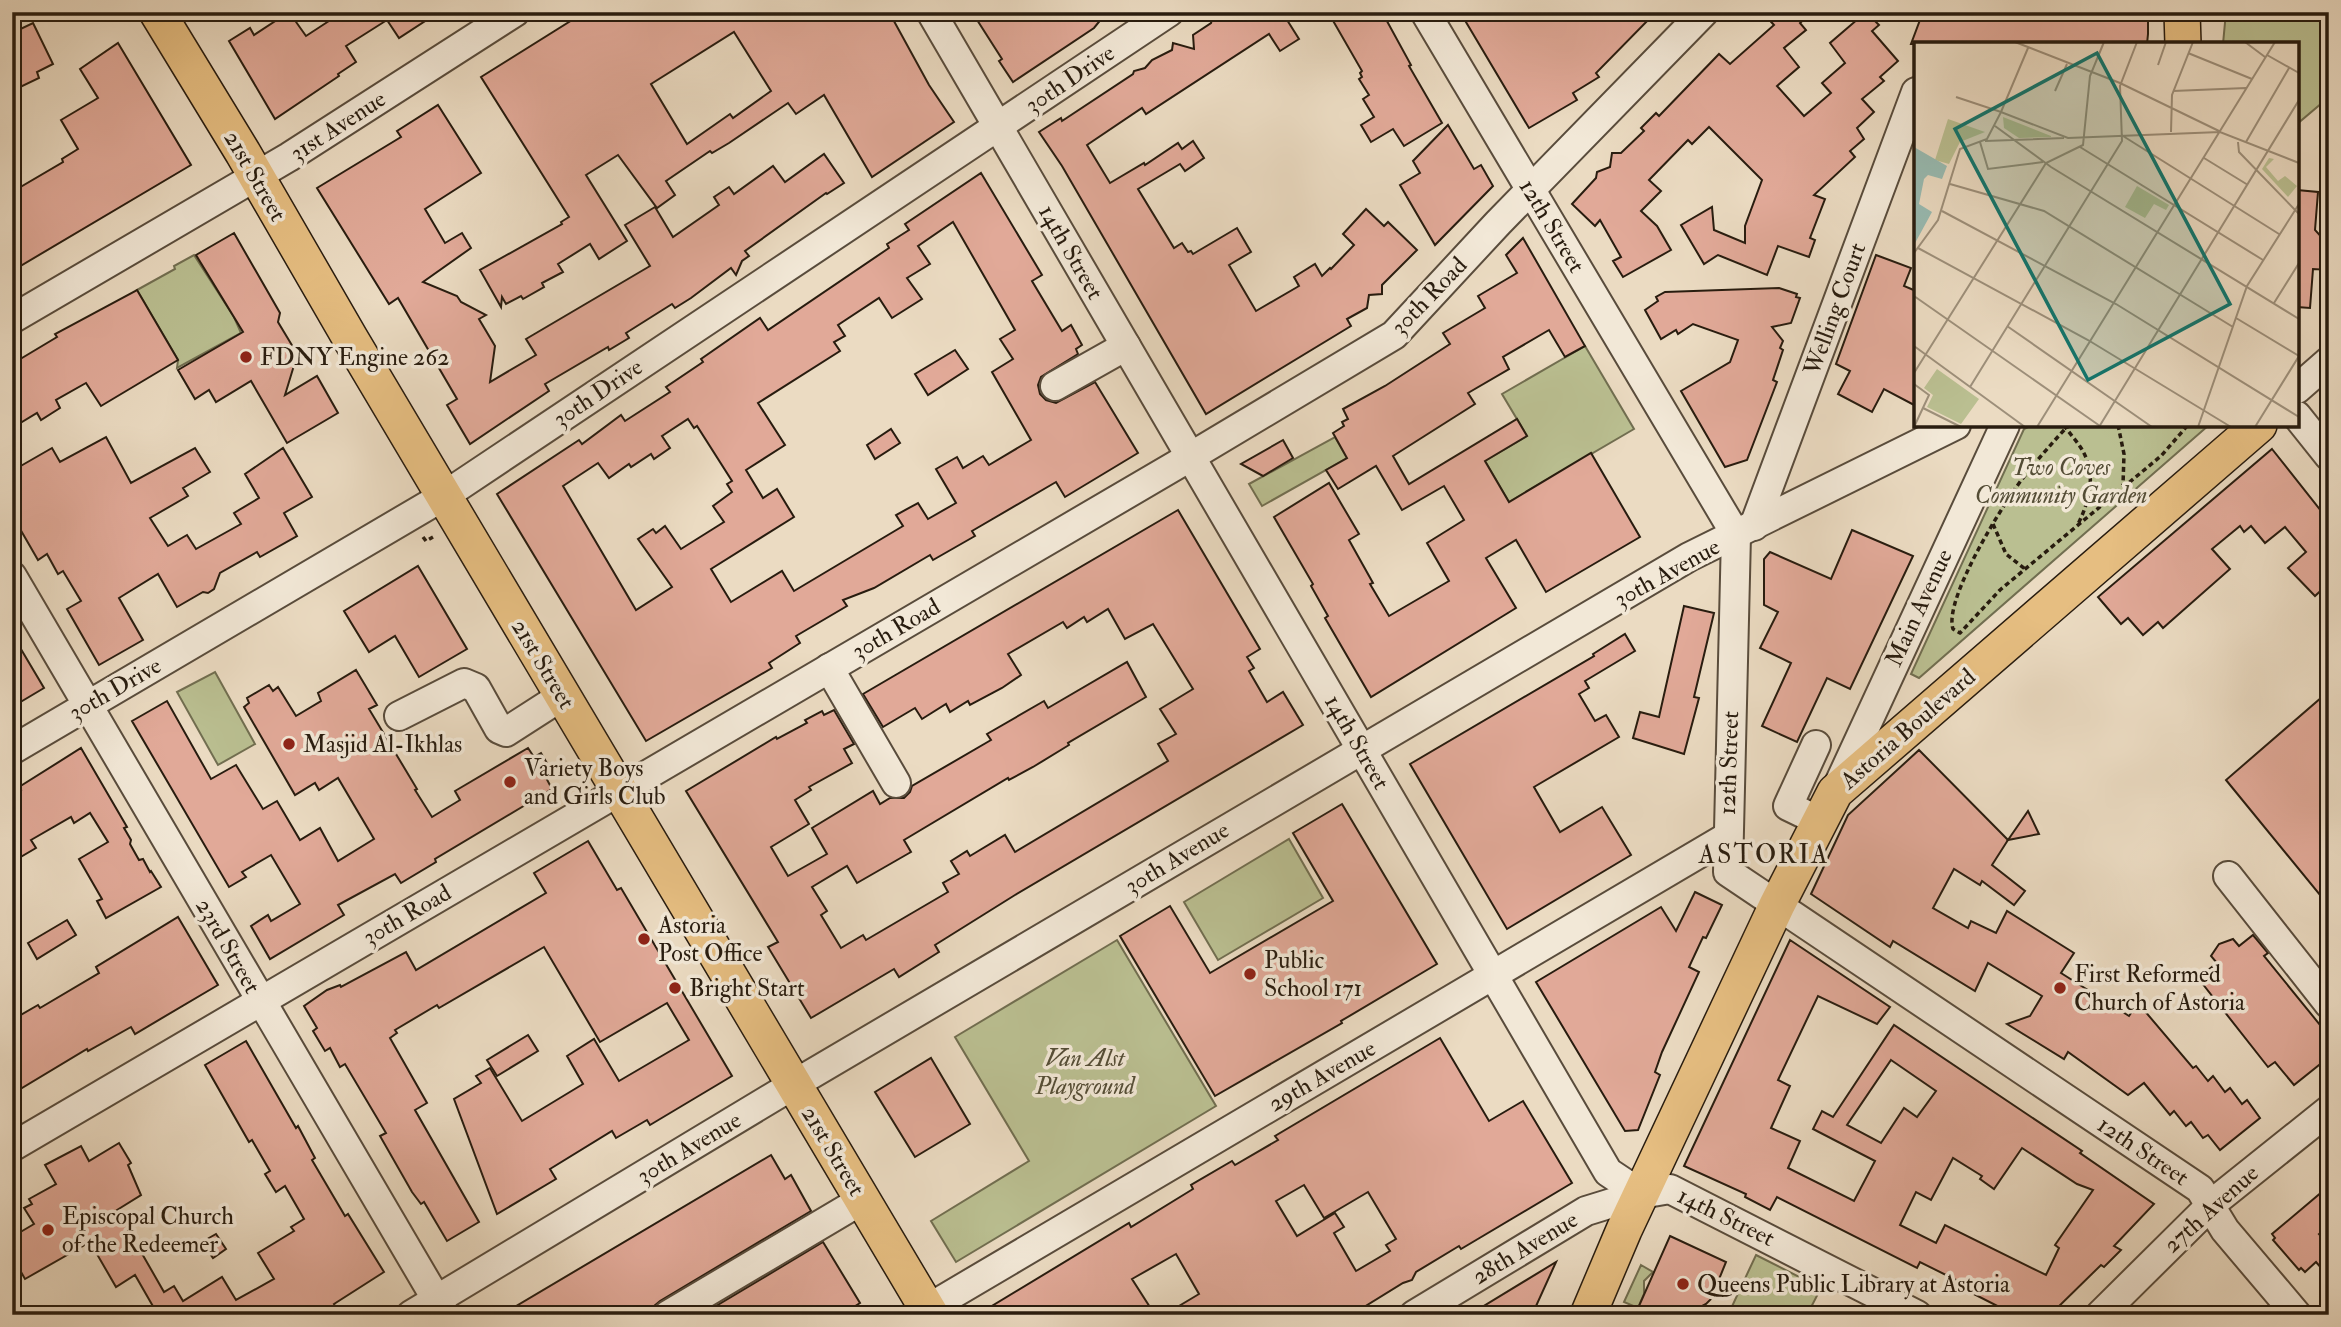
<svg xmlns="http://www.w3.org/2000/svg" width="2341" height="1327" viewBox="0 0 2341 1327" font-family="'IM FELL Double Pica',serif">
<rect width="100%" height="100%" fill="#ebdbc2"/>
<filter id="stains"><feTurbulence type="fractalNoise" baseFrequency=".00286" numOctaves="4"/><feColorMatrix values="0 0 0 0 .2 0 0 0 0 .09 0 0 0 0 .02 0 0 0 .5 -.17"/></filter>
<radialGradient id="worn" r=".72"><stop offset=".6" stop-color="#630" stop-opacity="0"/><stop offset="1" stop-color="#630" stop-opacity=".3"/></radialGradient>
<!-- green -->
<g fill="#babf91" stroke="#716e50" stroke-width="2">
<path d="M2226,12H2329V97L2297,124V44H2223Z"/>
<path d="M194,255L234,317L241,333L177,368L178,360L137,290L175,269L174,266Z"/>
<path d="M1585,346L1634,429L1509,502L1485,461L1527,436L1502,394Z"/>
<path d="M2032,425H2209L1919,678L1911,674L2024,429Z"/>
<path d="M1335,437L1347,458L1262,506L1249,484Z"/>
<path d="M215,672L255,744L218,765L177,692Z"/>
<path d="M1289,839L1323,898L1218,960L1184,902Z"/>
<path d="M1117,940L1216,1106L956,1262L931,1221L1029,1161L955,1037Z"/>
<path d="M1756,1255L1821,1288L1807,1315H1728Z"/>
<path d="M1641,1265L1653,1272L1644,1281V1294L1638,1308L1624,1302Z"/>
</g>
<!-- building -->
<g fill="#e1a998" stroke="#281c0f" stroke-width="2" fill-rule="evenodd">
<path d="M289,12L306,36L332,19L328,12H439L399,38L387,20L346,46L356,62L338,74L339,76L275,119L229,41L250,28L254,35Z"/>
<path d="M585,12H889L929,85L954,122L872,177L824,95L796,114L788,103L729,143L712,153L710,151L666,181L675,195L657,208L618,155L586,175L627,241L599,259L590,244L558,264L563,272L542,283L544,287L523,299L521,296L506,304L502,297L501,307L480,270L562,224L561,222L569,217L481,77ZM734,32L771,91L733,118L730,114L687,144L651,84Z"/>
<path d="M972,12H1107L1094,28L1013,82L999,61L1002,59Z"/>
<path d="M1229,12H1282L1299,39L1280,51L1269,34L1146,114L1142,108L1087,145L1110,183L1144,163L1145,165L1178,143L1182,149L1193,141L1204,158L1185,171L1180,164L1138,189L1174,248L1182,243L1188,252L1191,251L1193,254L1237,228L1251,252L1229,265L1256,311L1299,286L1294,277L1315,264L1322,276L1330,268L1331,269L1354,245L1343,234L1366,209L1384,226L1388,222L1417,250L1382,285V294L1369,295L1367,308L1347,319L1351,326L1206,414L1062,166L1039,132L1061,118L1062,121L1133,74L1134,71L1145,68L1152,60L1172,50L1173,43L1194,49L1193,35L1211,23L1213,16L1220,18Z"/>
<path d="M1328,12H1382L1411,65L1409,66L1442,123L1404,146L1393,129L1371,142L1361,125L1374,117L1363,99L1369,95L1359,79L1362,77L1360,73L1362,71Z"/>
<path d="M1460,12H1656L1596,73L1599,77L1573,93L1577,100L1529,128Z"/>
<path d="M1762,12H1812L1800,23L1806,30L1784,48L1799,67L1777,86L1804,116L1831,93L1822,83L1845,63L1830,43L1866,12L1879,25L1872,31L1898,61L1880,77L1884,81L1862,99L1874,112L1857,128L1864,139L1850,151L1855,157L1814,195L1825,199L1810,238L1815,240L1809,257L1778,246L1767,275L1718,255L1704,264L1681,225L1712,207L1714,230L1745,243V226L1762,180L1709,127L1692,144L1688,140L1649,180L1661,191L1641,211L1657,226L1671,250L1623,277L1613,261L1621,257L1600,220L1595,226L1572,204L1596,178L1597,172L1610,167L1612,153H1621L1644,131L1641,128L1656,113L1659,116L1719,54L1730,64L1774,25Z"/>
<path d="M1923,12H2148V34L2147,44H1911Z"/>
<path d="M33,23L53,64L37,72L39,78L12,91V33Z"/>
<path d="M118,43L191,165L12,271V192L63,162L62,159L78,149L61,120L98,98L80,69Z"/>
<path d="M438,105L481,173L425,209L445,243L462,233L471,248L423,282L457,296L461,302L486,315L479,319L495,346L490,382L536,355L526,339L650,266L625,225L655,207L673,237L719,205L714,197L729,187L734,194L773,166L785,182L824,154L844,183L827,194L826,193L745,251L749,256L742,261L736,275L731,268L691,298L675,308L672,304L626,333L629,338L609,350L608,347L545,384L549,391L470,444L447,405L457,399L398,298L389,304L317,188L401,137L397,131Z"/>
<path d="M1448,125L1474,169L1481,165L1493,186L1435,245L1400,185L1420,173L1413,161Z"/>
<path d="M981,173L1042,275L1032,281L1062,331L1071,325L1082,345L1076,349L1078,354L1041,377L1038,385L1040,394L1046,400L1056,403L1095,382L1138,453L1065,497L1056,482L972,531L975,536L933,560L930,555L874,588L843,600L847,606L796,636L800,643L769,663L772,668L646,741L497,494L579,440L582,444L621,415L625,421L670,392L666,387L703,362L701,359L760,318L768,330L889,248L887,244L909,230L905,224ZM953,222L1015,330L1000,339L1013,359L992,372L1031,440L989,465L983,456L963,468L957,457L936,469L956,503L928,519L918,503L896,515L903,526L794,591L782,571L731,602L711,569L794,517L777,489L763,498L746,470L785,445L758,403L840,351L834,342L845,336L838,325L879,298L892,318L922,299L907,278L930,264L918,246ZM688,419L694,428L697,426L732,481L727,484L732,492L713,506L724,522L681,549L665,526L656,533L653,529L638,539L672,587L636,610L563,486L598,463L609,478L629,464L631,467L651,454L654,459L670,448L662,436Z"/>
<path d="M2297,190L2318,192L2315,230L2325,241L2329,242V270L2313,269L2310,308L2297,307Z"/>
<path d="M234,233L280,313L278,322L293,347L299,349L285,395L317,376L338,413L287,443L251,381L216,402L209,390L195,399L178,370L243,332L196,255Z"/>
<path d="M1523,238L1585,346L1565,357L1549,330L1503,357L1509,369L1468,393L1475,404L1393,456L1409,484L1517,419L1527,436L1485,461L1509,502L1591,453L1640,537L1546,592L1516,540L1486,558L1516,608L1371,697L1325,618L1328,616L1311,586L1313,584L1274,517L1329,483L1359,534L1349,540L1373,583L1370,584L1389,616L1449,581L1427,543L1464,520L1444,486L1402,510L1376,466L1338,489L1326,470L1347,458L1333,433L1344,426L1342,422L1348,419L1343,409L1385,386L1450,344L1443,333L1485,308L1478,296L1517,273L1506,255Z"/>
<path d="M1876,255L1911,268L1904,286L1916,291V406L1884,389L1872,412L1838,394L1850,371L1836,364Z"/>
<path d="M1779,288L1797,294L1796,297L1800,298L1791,323L1772,327L1783,341L1780,348L1783,350L1773,380L1777,382L1747,460L1725,467L1681,391L1730,362L1738,340L1693,324L1678,334L1676,330L1661,339L1645,310L1658,301L1656,297L1665,292Z"/>
<path d="M137,290L178,360L101,406L86,383L56,400L60,408L41,420L37,413L12,428V364L57,337L55,334Z"/>
<path d="M955,350L968,369L928,395L915,374Z"/>
<path d="M891,429L900,443L875,459L867,445Z"/>
<path d="M106,437L131,483L195,448L210,472L183,488L188,496L150,518L168,546L187,535L196,549L241,524L234,513L259,498L245,474L283,448L312,497L284,513L297,536L260,557L257,552L220,573L214,589L208,593L203,592L177,607L158,574L119,598L143,640L99,665L67,609L81,601L63,571L58,574L47,554L38,560L12,515V471L52,448L60,462Z"/>
<path d="M1283,440L1293,458L1263,476L1241,464Z"/>
<path d="M2272,449L2329,521V583L2315,596L2288,568L2306,552L2285,527L2265,543L2251,526L2244,532L2240,526L2212,549L2230,569L2163,628L2158,622L2143,635L2128,618L2121,624L2098,597Z"/>
<path d="M1178,510L1260,649L1247,657L1254,668L1249,671L1267,702L1283,692L1303,725L1015,895L935,945L939,952L899,977L894,969L811,1018L768,947L778,942L686,791L776,737L777,739L807,723L805,720L822,711L824,715L834,710L854,744L844,749L852,763L809,787L811,790L795,800L809,824L771,847L788,876L827,854L812,828L873,791L880,804L890,798H904L910,792L912,786L991,740L987,734L1044,701L1048,708L1127,662L1146,697L1068,743L1069,745L1033,767L1009,780L1008,778L904,840L911,852L857,883L847,866L812,887L827,911L821,915L841,948L863,935L866,940L948,892L943,883L959,874L951,861L967,851L970,856L1005,835L1015,852L1168,761L1158,744L1176,734L1160,709L1193,689L1153,624L1125,639L1108,609L1087,622L1084,617L1067,628L1063,622L1008,654L1021,675L1002,688L970,705L968,701L950,712L946,704L922,719L915,708L883,727L863,694Z"/>
<path d="M1852,530L1913,556L1850,689L1827,678L1797,742L1762,726L1791,663L1760,648L1778,612L1764,605V559L1770,552L1831,579Z"/>
<path d="M418,566L467,649L419,677L395,636L369,652L344,611Z"/>
<path d="M1684,606L1714,613L1694,697L1699,698L1684,754L1633,738L1640,712L1659,717Z"/>
<path d="M12,634L44,688L12,707Z"/>
<path d="M1625,634L1635,651L1585,681L1589,688L1579,694L1595,721L1606,715L1619,737L1534,787L1560,832L1602,807L1631,855L1507,929L1410,764L1594,656L1593,654Z"/>
<path d="M356,670L377,705L369,709L417,789L415,790L432,817L460,800L455,791L528,748L534,757L541,753L551,770L544,774L552,789L435,859L436,862L401,883L395,874L338,905L344,915L270,959L251,926L268,915L271,921L300,904L271,855L242,872L246,877L229,887L132,721L167,701L211,779L236,765L263,809L277,801L300,840L320,828L338,861L374,839L338,778L319,790L315,783L295,795L244,707L249,703L247,698L269,685L273,691L278,687L296,716L321,701L318,693Z"/>
<path d="M2329,691V906L2226,780Z"/>
<path d="M81,748L127,827L124,828L131,840L130,844L139,860L143,859L150,872L151,871L161,887L106,918L97,901L102,899L79,859L108,842L90,813L74,823L71,817L31,840L36,848L12,862V795L21,790L19,787Z"/>
<path d="M1919,750L2008,840L1992,865L2025,891L2014,905L1982,881L1980,885L1954,869L1933,908L1968,928L1971,921L1996,933L2007,911L2074,953L2061,973L2129,1016L2138,1003L2193,1068L2196,1066L2208,1081L2213,1076L2225,1092L2230,1088L2242,1104L2247,1100L2260,1118L2220,1150L2208,1135L2203,1138L2191,1122L2186,1126L2174,1111L2170,1115L2144,1083L2128,1095L2068,1052L2064,1059L2007,1024L2030,1016L2042,996L1988,963L1975,991L1893,941L1890,947L1811,894L1848,815Z"/>
<path d="M1342,804L1437,964L1341,1021L1342,1023L1215,1096L1120,936L1170,906L1210,973L1333,901L1293,833Z"/>
<path d="M2028,811L2039,834L2008,840Z"/>
<path d="M588,841L617,890L621,888L732,1076L650,1125L647,1120L616,1138L612,1131L550,1169L556,1179L497,1214L454,1099L481,1083L476,1076L490,1068L522,1121L583,1084L567,1056L594,1039L619,1081L689,1040L667,1003L600,1042L544,947L439,1008L437,1005L395,1030L397,1033L390,1038L427,1103L415,1110L479,1222L447,1241L424,1202L421,1204L412,1192L380,1136L386,1133L345,1064L340,1067L330,1048L325,1051L313,1031L317,1028L304,1006L327,990L340,985L341,987L406,952L416,970L546,893L534,873Z"/>
<path d="M1695,892L1722,905L1706,938L1703,937L1689,967L1699,972L1662,1052L1655,1072L1660,1075L1638,1130L1625,1131L1536,982L1661,907L1676,931Z"/>
<path d="M178,917L218,985L135,1034L131,1027L88,1051L87,1049L12,1094V1020L38,1005L40,1008L99,973L96,967Z"/>
<path d="M67,920L76,935L37,959L28,943Z"/>
<path d="M2253,935L2268,953L2264,956L2329,1036V1057L2294,1085L2275,1062L2268,1067L2198,978L2217,963L2211,956L2219,944L2233,939L2239,946Z"/>
<path d="M1790,940L1890,1007L1877,1024L1818,996L1778,1080L1790,1086L1771,1128L1800,1141L1788,1168L1854,1201L1875,1161L1813,1129L1822,1111L1833,1117L1894,1025L2082,1151L2080,1153L2154,1204L2114,1246L2121,1250L2104,1267L2101,1265L2050,1315H2015L1960,1287L1962,1283L1920,1262L1917,1268L1777,1197L1770,1210L1745,1197L1746,1194L1684,1166ZM1891,1060L1936,1091L1917,1117L1904,1108L1881,1143L1847,1125ZM2022,1148L2077,1184L2093,1190L2055,1245L2059,1248L2046,1275L1945,1225L1936,1243L1900,1225L1916,1192L1931,1200L1953,1158L1982,1176L1980,1179L1994,1189Z"/>
<path d="M528,1035L538,1051L497,1076L487,1060Z"/>
<path d="M1440,1038L1489,1121L1523,1101L1572,1183L1461,1249L1459,1246L1416,1272L1412,1280L1403,1283L1351,1315H1164L1199,1294L1176,1254L1132,1279L1155,1315H977L1129,1223L1131,1227L1193,1189L1191,1185L1232,1161L1235,1165L1278,1140L1275,1136ZM1304,1185L1324,1218L1368,1192L1396,1239L1386,1245L1390,1251L1356,1271L1334,1233L1344,1227L1335,1213L1297,1236L1276,1201Z"/>
<path d="M246,1041L296,1128L298,1126L315,1158L312,1160L345,1216L348,1214L384,1272L334,1304L341,1315H158L135,1275L116,1287L90,1242L25,1279L12,1256V1237L34,1224L24,1208L32,1204L29,1199L56,1184L45,1165L81,1146L89,1161L119,1143L131,1163L128,1165L141,1195L117,1210L164,1292L174,1286L183,1301L222,1277L236,1300L274,1279L258,1253L294,1231L291,1227L304,1219L285,1186L276,1192L265,1174L270,1171L252,1140L249,1142L205,1065Z"/>
<path d="M931,1058L970,1124L915,1157L875,1092Z"/>
<path d="M771,1155L785,1179L791,1175L811,1211L660,1301L654,1306L651,1315H501Z"/>
<path d="M2329,1186V1226L2319,1234L2329,1245V1277L2316,1262L2305,1272L2301,1268L2299,1270L2273,1240L2275,1238L2272,1234Z"/>
<path d="M216,1234L226,1249L213,1258L202,1242Z"/>
<path d="M1670,1236L1726,1262L1711,1299L1706,1304L1685,1315H1635Z"/>
<path d="M823,1242L860,1303L841,1315H701Z"/>
<path d="M1556,1262L1532,1315H1469Z"/>
</g>
<g fill="none" stroke-linecap="round" stroke-linejoin="round">
<!-- minor casing -->
<g stroke="#594c3c" stroke-width="32">
<g id="minor">
<path d="M931,12L1608,1172L1641,1194"/>
<path d="M1425,12L1736,535L1728,872L2200,1189L2225,1230L2297,1315"/>
<path d="M12,319L289,157L515,12"/>
<path d="M1055,386L1126,346"/>
<path d="M2297,389L2329,361"/>
<path d="M2297,416L2329,456"/>
<path d="M1754,526L1916,92"/>
<path d="M12,576L445,1314"/>
<path d="M829,668L896,783"/>
<path d="M399,716L464,683L476,688L499,729L506,732L562,696"/>
<path d="M1816,745L1788,806L1819,821"/>
<path d="M12,750L444,496L1169,12"/>
<path d="M1837,788L2005,425"/>
<path d="M2228,876L2329,1004"/>
<path d="M12,1147L1190,457L1394,335L1498,223L1704,12"/>
<path d="M411,1315L793,1085L1689,557L1956,425"/>
<path d="M668,1315L862,1200"/>
<path d="M917,1315L1727,837"/>
<path d="M1414,1315L1586,1211L1641,1194L1670,1189L1917,1315"/>
<path d="M2100,1315L2214,1202L2329,1110"/>
</g>
</g>
<!-- major casing -->
<g stroke="#281c0f" stroke-width="38">
<g id="major">
<path d="M157,12L243,153L350,338L931,1315"/>
<path d="M2182,12L2183,44"/>
<path d="M1588,1315L1624,1230L1777,905L1835,792L2259,425"/>
</g>
</g>
<!-- path -->
<g stroke="#281c0f" stroke-width="3.5" stroke-dasharray="5 3.5" stroke-linecap="butt">
<path d="M2323,137L2329,132"/>
<path d="M2321,237L2329,231"/>
<path d="M2064,425C2069,433 2076,440 2081,448C2097,473 2090,500 2078,524"/>
<path d="M2071,425L2066,428C2052,443 2039,458 2026,474C2006,499 1943,599 1953,629L1960,633L2000,590L2161,456L2188,425"/>
<path d="M2118,425L2124,454L2123,485"/>
<path d="M1993,524L2006,554L2025,569"/>
<path d="M423,537L426,541L433,537"/>
</g>
<!-- minor -->
<use href="#minor" stroke="#f2e8d7" stroke-width="28"/>
<!-- major -->
<use href="#major" stroke="#e6be81" stroke-width="35"/>
</g>
<!-- markers -->
<g fill="#8f2418" stroke="#f2e8d7" stroke-width="2.5">
<circle cx="246" cy="357" r="7"/>
<circle cx="289" cy="744" r="7"/>
<circle cx="510" cy="782" r="7"/>
<circle cx="644" cy="939" r="7"/>
<circle cx="1250" cy="974" r="7"/>
<circle cx="675" cy="988" r="7"/>
<circle cx="2060" cy="988" r="7"/>
<circle cx="48" cy="1230" r="7"/>
<circle cx="1683" cy="1284" r="7"/>
</g>
<g text-anchor="middle" dominant-baseline="central" stroke-width="7" stroke-linejoin="round" paint-order="stroke">
<!-- street labels -->
<g font-size="24" fill="#281c0f" stroke="#f2e8d7">
<text transform="translate(1070 79) rotate(-34)">30th Drive</text>
<text transform="translate(338 126) rotate(-33)">31st Avenue</text>
<text transform="translate(255 176) rotate(60)">21st Street</text>
<text transform="translate(1552 226) rotate(59)">12th Street</text>
<text transform="translate(1071 252) rotate(60)">14th Street</text>
<text transform="translate(1429 296) rotate(-46)">30th Road</text>
<text transform="translate(1835 309) rotate(-70)">Welling Court</text>
<text transform="translate(598 393) rotate(-34)">30th Drive</text>
<text transform="translate(1667 573) rotate(-29)">30th Avenue</text>
<text transform="translate(1919 608) rotate(-65)">Main Avenue</text>
<text transform="translate(896 629) rotate(-30)">30th Road</text>
<text transform="translate(543 664) rotate(59)">21st Street</text>
<text transform="translate(115 689) rotate(-30)">30th Drive</text>
<text transform="translate(1908 729) rotate(-41)">Astoria Boulevard</text>
<text transform="translate(1357 742) rotate(60)">14th Street</text>
<text transform="translate(1729 763) rotate(-88)">12th Street</text>
<text transform="translate(1177 858) rotate(-31)">30th Avenue</text>
<text transform="translate(407 915) rotate(-30)">30th Road</text>
<text transform="translate(228 946) rotate(60)">23rd Street</text>
<text transform="translate(1322 1076) rotate(-30)">29th Avenue</text>
<text transform="translate(689 1148) rotate(-31)">30th Avenue</text>
<text transform="translate(833 1151) rotate(59)">21st Street</text>
<text transform="translate(2143 1151) rotate(34)">12th Street</text>
<text transform="translate(2211 1209) rotate(-42)">27th Avenue</text>
<text transform="translate(1726 1217) rotate(26)">14th Street</text>
<text transform="translate(1525 1248) rotate(-31)">28th Avenue</text>
</g>
<!-- poi labels -->
<g font-size="24" fill="#281c0f" stroke="#f2e8d7" text-anchor="start">
<text x="260" y="357">FDNY Engine 262</text>
<text x="303" y="744">Masjid Al-Ikhlas</text>
<text x="524" y="768">Variety Boys<tspan x="524" dy="28">and Girls Club</tspan></text>
<text x="658" y="925">Astoria<tspan x="658" dy="28">Post Office</tspan></text>
<text x="1264" y="960">Public<tspan x="1264" dy="28">School 171</tspan></text>
<text x="2074" y="974">First Reformed<tspan x="2074" dy="28">Church of Astoria</tspan></text>
<text x="689" y="988">Bright Start</text>
<text x="62" y="1216">Episcopal Church<tspan x="62" dy="28">of the Redeemer</tspan></text>
<text x="1697" y="1284">Queens Public Library at Astoria</text>
</g>
<!-- park labels -->
<g font-size="24" font-style="italic" fill="#544d36" stroke="#f2e8d7">
<text x="2061" y="467">Two Coves<tspan x="2061" dy="28">Community Garden</tspan></text>
<text x="1085" y="1058">Van Alst<tspan x="1085" dy="28">Playground</tspan></text>
</g>
<!-- neighbourhood labels -->
<g font-size="26" letter-spacing="2" fill="#281c0f" stroke="#f2e8d7">
<text x="1764" y="855">ASTORIA</text>
</g>
</g>
<!-- overview -->
<g transform="translate(1914 42)">
<rect width="385" height="385" fill="#ebdbc2"/>
<path d="M89,75L137,94V95L105,96L90,86ZM34,77L71,90L46,100L35,122L21,118ZM355,116L360,117L352,125L364,139L371,134L383,144L374,155L348,127ZM223,144L255,163L252,168L240,162L231,176L211,165ZM23,327L65,357L47,382L13,365L19,353L10,346Z" fill="#babf91"/>
<path d="M0,105L33,124L28,137L14,133L10,137L5,162L18,170L0,203Z" fill="#98bbb2"/>
<path fill="none" stroke="#9d8f7a" stroke-width="2" d="M101,0L206,41L305,89M331,0L351,15M274,11L338,37M353,13L385,31M244,23L252,0M141,49L153,22M259,49L332,46M42,55L87,70L114,6M81,84L137,125L385,277M257,90L258,53L279,0M209,94L365,192M71,99L150,96M66,100L74,127L129,120M324,100L325,110L385,172M332,100L375,26M166,105L349,218M290,116L334,143M36,142L130,169L319,285M28,169L202,262L385,375M4,206L174,298L317,385M0,211L24,178L46,107L73,97L87,70L154,96L306,90L385,121M0,254L186,384M360,261L385,221M322,276L385,314M93,284L238,385M0,304L111,385M0,331L132,121L169,103L176,34L190,0M0,342L15,353L0,385M56,345L208,99L206,44L223,0M9,366L47,385M123,385L361,0M185,385L385,58M284,385L333,244L385,162M341,385L385,314"/>
<path fill="#0f766e" fill-opacity="0.15" stroke="#0f766e" stroke-width="3.5" d="M183,11L316,262L174,338L41,87Z"/>
<rect width="385" height="385" fill="none" stroke="#281c0f" stroke-width="3.5"/>
</g>
<!-- margin -->
<rect width="2341" height="1327" fill="none" stroke="#ebdbc2" stroke-width="42"/>
<rect x="14" y="14" width="2313" height="1299" fill="none" stroke="#281c0f" stroke-width="3.5"/>
<rect x="21" y="21" width="2299" height="1285" fill="none" stroke="#281c0f" stroke-width="2"/>
<rect width="100%" height="100%" filter="url(#stains)"/>
<rect width="100%" height="100%" fill="url(#worn)"/>
</svg>
